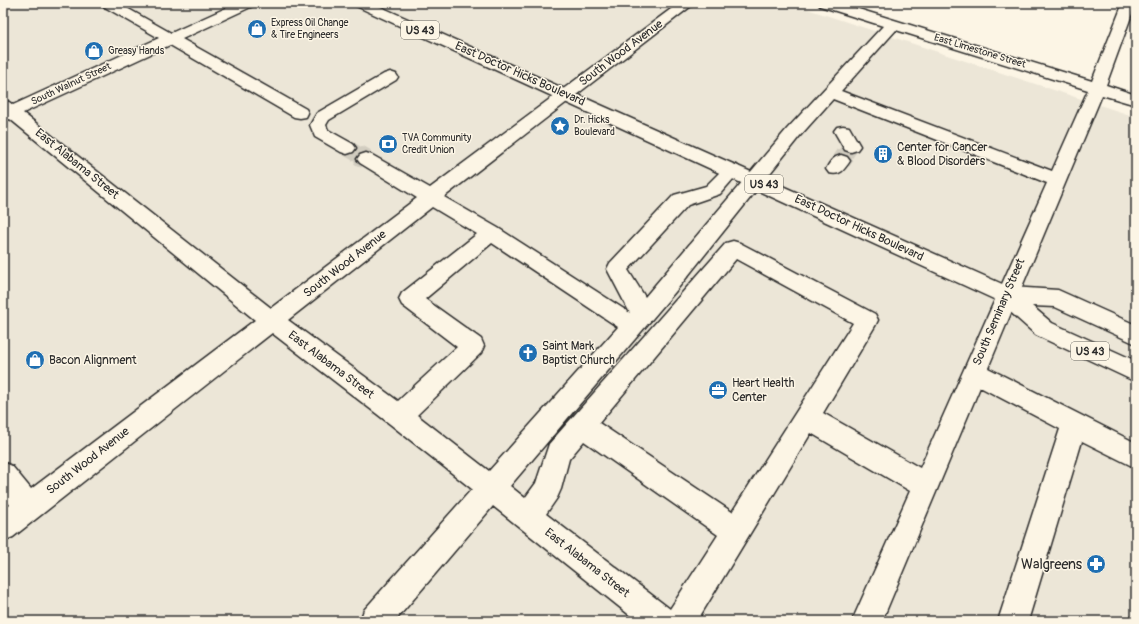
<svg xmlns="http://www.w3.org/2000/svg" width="1139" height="624" viewBox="0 0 1139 624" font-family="Pangolin,sans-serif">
<rect width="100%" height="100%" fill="#fcf5e5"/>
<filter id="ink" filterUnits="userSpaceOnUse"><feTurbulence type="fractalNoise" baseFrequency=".025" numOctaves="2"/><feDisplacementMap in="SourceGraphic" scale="8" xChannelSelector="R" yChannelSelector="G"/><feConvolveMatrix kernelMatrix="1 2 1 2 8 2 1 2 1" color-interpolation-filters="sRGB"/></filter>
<g filter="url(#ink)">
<!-- built -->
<path fill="#ece6d7" d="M3,3H789L1136,117V621H3Z"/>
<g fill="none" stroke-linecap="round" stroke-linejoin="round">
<!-- minor-tunnel-far1 -->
<g stroke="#d2cdc0" stroke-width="16" stroke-dasharray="16 8" stroke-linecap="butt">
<path d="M347,148L361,156"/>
<path d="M844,156L851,146"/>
</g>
<!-- minor-tunnel -->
<g stroke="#d2cdc0" stroke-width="20" stroke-dasharray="20 10" stroke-linecap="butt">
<path d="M359,155L366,159"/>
<path d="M841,161L845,155"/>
</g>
<!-- minor casing -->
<g stroke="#2b2b2b" stroke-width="3">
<g id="minor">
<path d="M101,3H118L171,33L237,3H255L253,6L182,39L306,109L308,113L306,117L300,118L294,117L170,45L23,113L271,308L417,198L360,163L357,159L360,155L366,153L372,155L430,188L679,3H695L444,197L498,228L630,313L607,269L610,263L674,195L706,186L726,166L732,164L738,166L741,170L720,194L688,205L628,270L645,297L787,129L883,26L820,6L818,3H839L1092,81L1123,3H1136L1106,85L1136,95V105L1102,95L988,368L1136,443V468L1082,441L1028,621H998L1060,429L980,387L882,621H852L910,491L811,433L697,621H637L493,506L395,621H360L364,610L472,489L390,424L272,333L13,537L3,541V510L10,505L3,496V462L12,466L31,489L255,320L10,119L3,121V100L9,102L13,105L159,38L103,6ZM896,30L1088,90L1052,171L841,91ZM833,99L1047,183L920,468L823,413L875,326L878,320L875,314L740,243L733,241L726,243L549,444L536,483L525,498L510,486L675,292L799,137ZM432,207L477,234L402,293L399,299L402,305L457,347L398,401L288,320ZM492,243L618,327L489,471L417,415L481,353L484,346L481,339L425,299ZM736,259L853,323L732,512L599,423ZM584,441L718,535L670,609L546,514L557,498L561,489L569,459Z"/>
<path d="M390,72L396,74L398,77L396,80L329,120L326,125L328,130L353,144L356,148L353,152L347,154L341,152L315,137L310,125L317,113L384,74Z"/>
<path d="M843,126L849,127L860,146L857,150L851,152L845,150L834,131L837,127Z"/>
<path d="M841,155L847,157L850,161C844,170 840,176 829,173L826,169C830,162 833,157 841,155Z"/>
</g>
</g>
<!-- highway casing -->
<g stroke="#2b2b2b" stroke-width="3">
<path id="highway" d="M354,3H372L1009,287L1058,290L1136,325V344L1055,307L1032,306L1052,323L1136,361V382L1036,335L998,301L356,6Z"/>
</g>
<!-- minor -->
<use href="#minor" fill="#fcf5e5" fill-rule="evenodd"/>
<!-- highway -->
<use href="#highway" fill="#fcf5e5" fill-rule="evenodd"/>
</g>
</g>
<!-- icons -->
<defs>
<g id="shop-disc" transform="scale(1)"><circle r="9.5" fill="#1f6fb2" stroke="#fcf5e5"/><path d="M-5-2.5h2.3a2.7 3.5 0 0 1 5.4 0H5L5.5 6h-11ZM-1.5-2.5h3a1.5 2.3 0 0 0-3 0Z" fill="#fff"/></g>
<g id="sight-disc" transform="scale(1)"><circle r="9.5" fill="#1f6fb2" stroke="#fcf5e5"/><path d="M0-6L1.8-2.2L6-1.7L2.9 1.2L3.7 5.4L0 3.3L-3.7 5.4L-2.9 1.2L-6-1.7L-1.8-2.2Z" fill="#fff"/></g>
<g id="bank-disc" transform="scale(1)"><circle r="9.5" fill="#1f6fb2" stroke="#fcf5e5"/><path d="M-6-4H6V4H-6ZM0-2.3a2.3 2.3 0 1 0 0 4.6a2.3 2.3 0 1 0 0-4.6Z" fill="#fff"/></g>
<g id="building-disc" transform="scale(1)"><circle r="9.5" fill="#1f6fb2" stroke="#fcf5e5"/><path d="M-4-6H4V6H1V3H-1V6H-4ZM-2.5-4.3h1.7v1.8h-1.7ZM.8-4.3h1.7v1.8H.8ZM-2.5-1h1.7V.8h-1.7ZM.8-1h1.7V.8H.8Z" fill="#fff"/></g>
<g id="church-disc" transform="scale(1)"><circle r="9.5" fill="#1f6fb2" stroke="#fcf5e5"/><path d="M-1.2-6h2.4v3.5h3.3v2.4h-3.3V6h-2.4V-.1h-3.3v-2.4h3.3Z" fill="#fff"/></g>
<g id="office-disc" transform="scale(1)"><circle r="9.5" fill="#1f6fb2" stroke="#fcf5e5"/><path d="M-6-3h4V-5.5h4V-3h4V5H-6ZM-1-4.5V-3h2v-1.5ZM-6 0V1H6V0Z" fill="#fff"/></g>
<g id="pharmacy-disc" transform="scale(1)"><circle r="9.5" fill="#1f6fb2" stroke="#fcf5e5"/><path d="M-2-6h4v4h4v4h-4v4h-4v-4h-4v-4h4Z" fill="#fff"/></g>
</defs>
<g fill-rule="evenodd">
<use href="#shop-disc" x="257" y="29"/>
<use href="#shop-disc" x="94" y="51"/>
<use href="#sight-disc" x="560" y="126"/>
<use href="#bank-disc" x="388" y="144"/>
<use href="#building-disc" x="883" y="154"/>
<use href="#church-disc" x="528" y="353"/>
<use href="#shop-disc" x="35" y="360"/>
<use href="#office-disc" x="718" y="390"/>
<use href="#pharmacy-disc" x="1096" y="564"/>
</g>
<g text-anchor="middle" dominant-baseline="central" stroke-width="3" stroke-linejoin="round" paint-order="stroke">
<!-- far-poi labels -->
<g font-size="10" fill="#2b2b2b" stroke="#fcf5e5" text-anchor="start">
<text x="271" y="23">Express Oil Change<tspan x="271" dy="12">&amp; Tire Engineers</tspan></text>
<text x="108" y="51">Greasy Hands</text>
<text x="574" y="120">Dr. Hicks<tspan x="574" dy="12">Boulevard</tspan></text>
<text x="402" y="138">TVA Community<tspan x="402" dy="12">Credit Union</tspan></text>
</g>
<!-- far-street labels -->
<g font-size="10" fill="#2b2b2b" stroke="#fcf5e5">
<text transform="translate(980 51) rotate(17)">East Limestone Street</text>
<text transform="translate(71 84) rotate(-25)">South Walnut Street</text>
</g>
<!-- shield labels -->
<g fill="#fcf5e5" stroke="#6a6863" stroke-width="1">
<rect x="401" y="21" width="38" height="18" rx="3"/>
<rect x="745" y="175" width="38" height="18" rx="3"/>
<rect x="1071" y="342" width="38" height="18" rx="3"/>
</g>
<g font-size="11" font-weight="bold" fill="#2b2b2b">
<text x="420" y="30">US 43</text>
<text x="764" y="184">US 43</text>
<text x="1090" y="351">US 43</text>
</g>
<!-- street labels -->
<g font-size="12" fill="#2b2b2b" stroke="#fcf5e5">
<text transform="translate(621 53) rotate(-37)">South Wood Avenue</text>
<text transform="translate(520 74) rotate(24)">East Doctor Hicks Boulevard</text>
<text transform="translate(77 164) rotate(39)">East Alabama Street</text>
<text transform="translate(859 228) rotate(25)">East Doctor Hicks Boulevard</text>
<text transform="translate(345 264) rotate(-38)">South Wood Avenue</text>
<text transform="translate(999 312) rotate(-67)">South Seminary Street</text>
<text transform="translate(331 365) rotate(37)">East Alabama Street</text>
<text transform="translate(88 461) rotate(-38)">South Wood Avenue</text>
<text transform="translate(587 563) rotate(38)">East Alabama Street</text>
</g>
<!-- poi labels -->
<g font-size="12" fill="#2b2b2b" stroke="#fcf5e5" text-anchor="start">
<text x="897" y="147">Center for Cancer<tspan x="897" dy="14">&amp; Blood Disorders</tspan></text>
<text x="542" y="346">Saint Mark<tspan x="542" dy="14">Baptist Church</tspan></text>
<text x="49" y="360">Bacon Alignment</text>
<text x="732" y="383">Heart Health<tspan x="732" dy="14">Center</tspan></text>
</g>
<!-- near-poi labels -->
<g font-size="14" fill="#2b2b2b" stroke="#fcf5e5" text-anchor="end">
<text x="1082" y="564">Walgreens</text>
</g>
</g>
<!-- margin -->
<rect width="1139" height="624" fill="none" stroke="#fcf5e5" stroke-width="16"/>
<rect x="8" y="8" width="1123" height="608" fill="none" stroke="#2b2b2b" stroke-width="1.5" filter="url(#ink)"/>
</svg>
